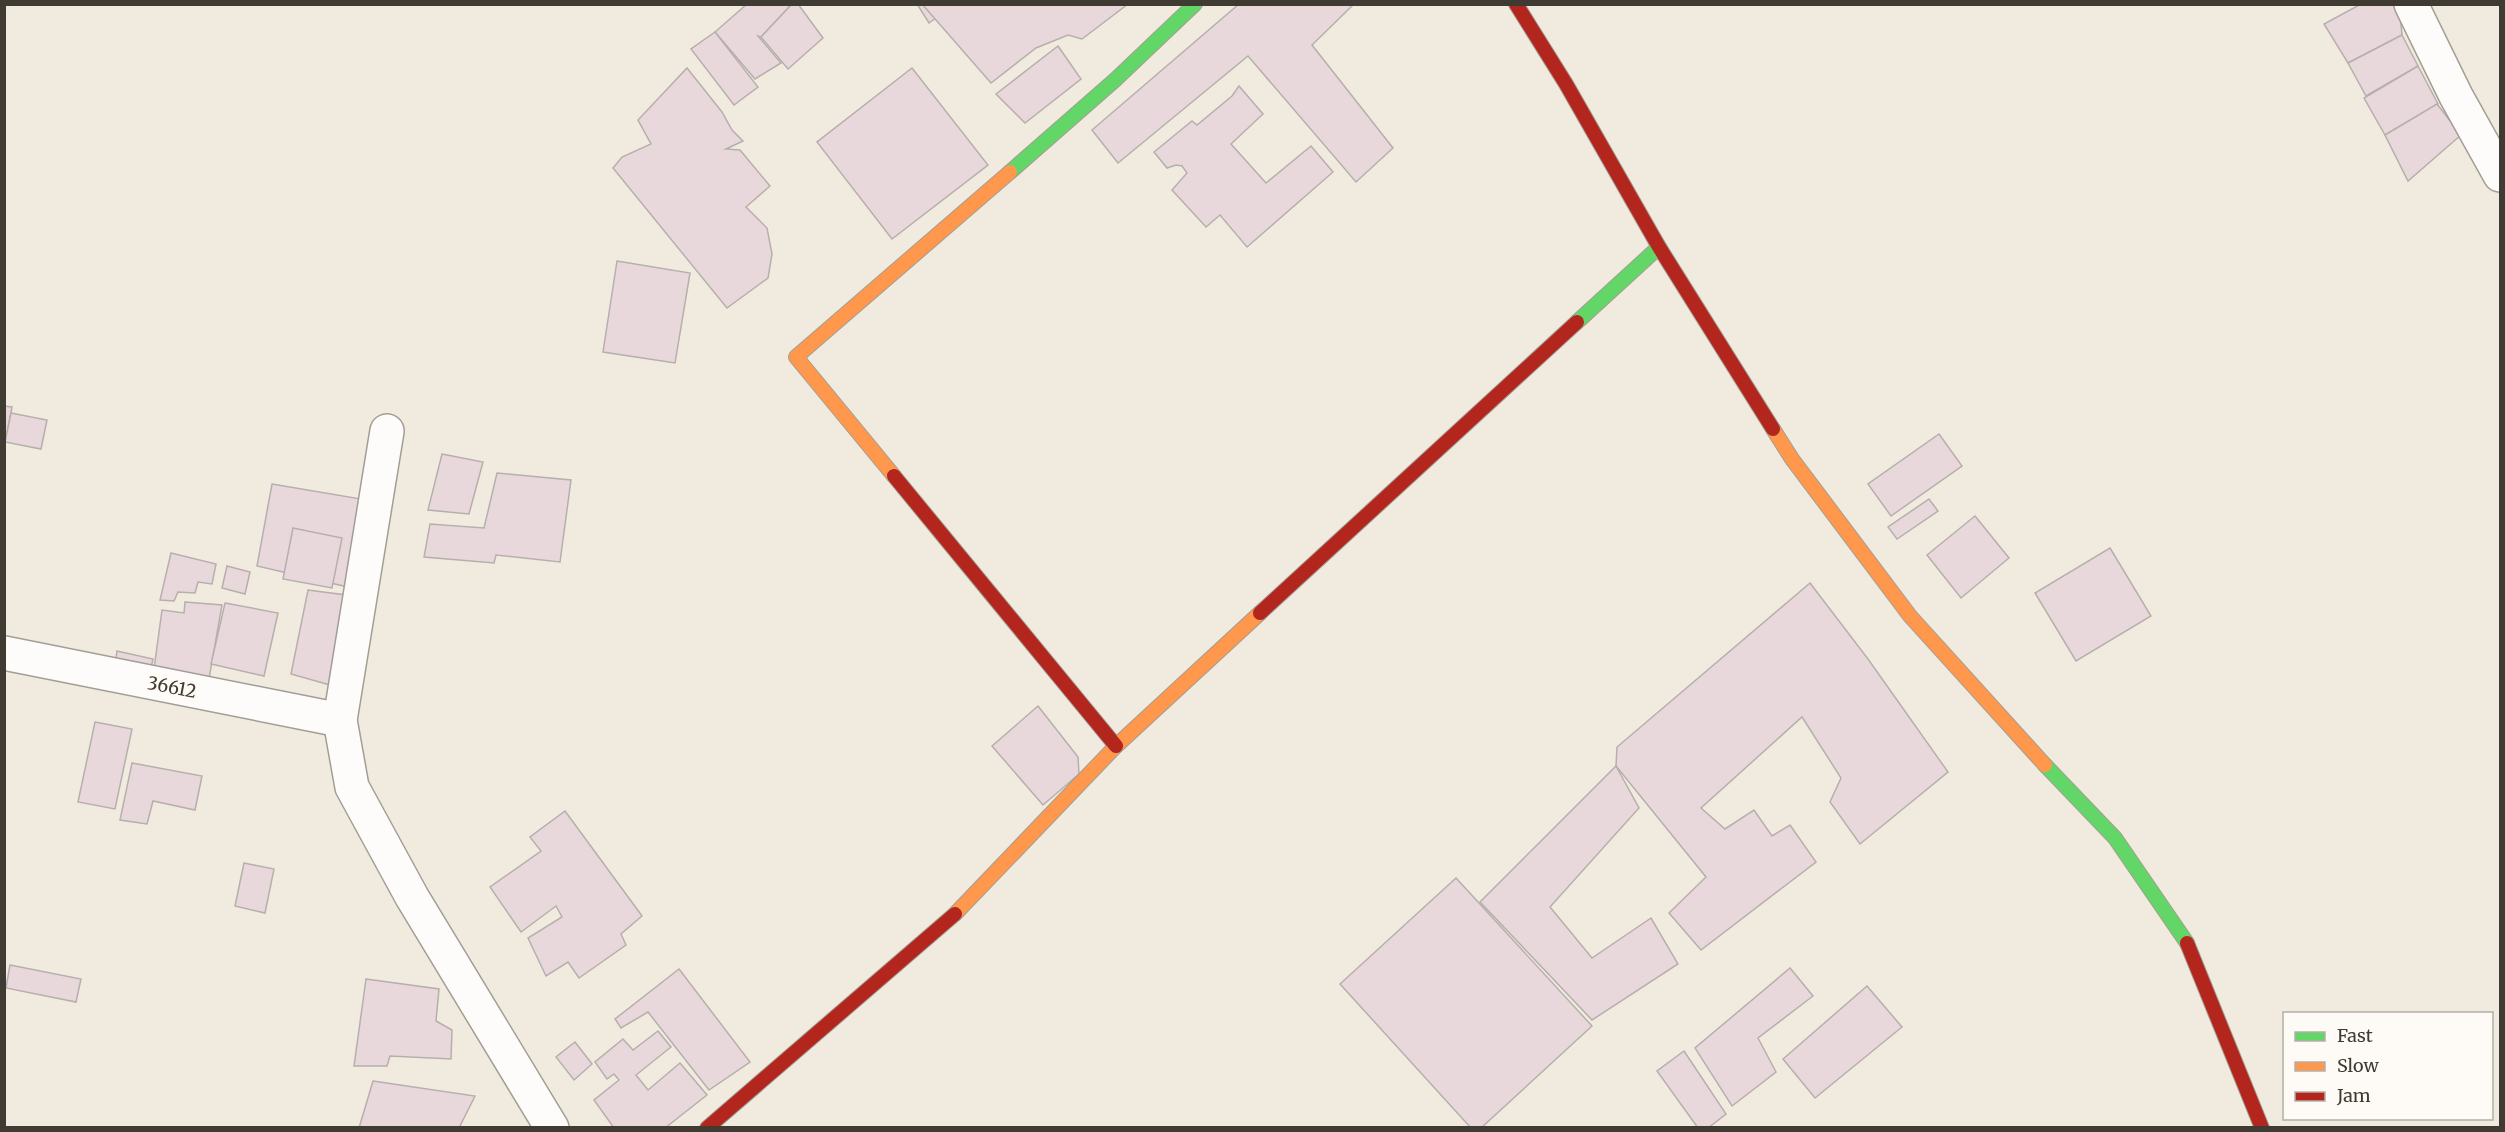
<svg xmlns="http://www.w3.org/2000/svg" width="2505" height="1132" viewBox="0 0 2505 1132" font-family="Merriweather,serif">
<rect width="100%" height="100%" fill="#f1ebdf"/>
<!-- building -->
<g fill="#e8d8dc" stroke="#b6afac" stroke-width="1.5">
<path d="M747,4H789L790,6L761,37L758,36L781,63L755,79L715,32Z"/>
<path d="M792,4H798L823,38L788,69L761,37Z"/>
<path d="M917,4H955L929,23Z"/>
<path d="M922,4H1128L1082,39L1068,35L1036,48L991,83Z"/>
<path d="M1239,4H1354L1312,45L1393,148L1356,182L1248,56L1118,163L1092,130Z"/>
<path d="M2361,4H2399L2402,35L2348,63L2324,24Z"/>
<path d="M715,32L758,87L734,105L691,49Z"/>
<path d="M2402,35L2418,66L2366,96L2348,63Z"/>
<path d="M1058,46L1081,79L1025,123L996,94Z"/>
<path d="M2418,66L2438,104L2385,135L2364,98Z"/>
<path d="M687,68L722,112L732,130L743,141L726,149L740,150L770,186L746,207L767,228L772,254L768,278L727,308L613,168L622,157L651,144L638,120Z"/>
<path d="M912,68L988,165L892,239L817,142Z"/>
<path d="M1239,86L1263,114L1231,144L1266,183L1311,146L1333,172L1247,247L1220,215L1206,227L1172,190L1187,173L1182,166L1176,165L1167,168L1154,152L1192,121L1197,125L1232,96Z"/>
<path d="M2437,104L2461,135L2408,181L2385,135Z"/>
<path d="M617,261L690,273L675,363L603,352Z"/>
<path d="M4,406L12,407L5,444H4Z"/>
<path d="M11,413L47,420L41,449L5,442Z"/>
<path d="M1939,434L1962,466L1891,516L1868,484Z"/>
<path d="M442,454L483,462L469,514L428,510Z"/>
<path d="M497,473L571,480L560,562L496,555L494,563L424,557L430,524L484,528Z"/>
<path d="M272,484L367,500L348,587L257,566Z"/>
<path d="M1929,499L1938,511L1897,539L1888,527Z"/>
<path d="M1975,516L2009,558L1961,598L1927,555Z"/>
<path d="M293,528L342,538L332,588L283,579Z"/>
<path d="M2110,548L2151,616L2076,661L2035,593Z"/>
<path d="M171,553L216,564L212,584L198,582L195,593L178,592L174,601L160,600Z"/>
<path d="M227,566L250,572L245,594L222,588Z"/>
<path d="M1810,583L1868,659L1948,772L1860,844L1830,802L1841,778L1802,717L1701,808L1725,829L1754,810L1772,836L1790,825L1816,862L1701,950L1669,913L1706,877L1616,766L1617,747Z"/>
<path d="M308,590L346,595L330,685L291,674Z"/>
<path d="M185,602L222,605L209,679L154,669L162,610L184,613Z"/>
<path d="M225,603L278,613L264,676L211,664Z"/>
<path d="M117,651L153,659L150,672L115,665Z"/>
<path d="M1038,706L1078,757L1079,774L1043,805L992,746Z"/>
<path d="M95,722L132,729L115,809L78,802Z"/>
<path d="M132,763L202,776L195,810L153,801L147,824L120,820Z"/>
<path d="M1616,766L1639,808L1550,907L1592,958L1651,918L1678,964L1592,1020L1480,902Z"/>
<path d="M565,811L642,916L621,934L626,945L579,978L568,962L546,976L528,938L562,917L556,906L521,932L490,887L541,851L530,837Z"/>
<path d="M244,863L274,869L265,913L235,906Z"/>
<path d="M1456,878L1592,1026L1481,1128H1471L1340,984Z"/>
<path d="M10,965L81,979L76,1002L6,988Z"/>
<path d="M1790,968L1813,996L1758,1038L1776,1072L1732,1106L1695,1048Z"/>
<path d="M679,969L750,1062L709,1090L648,1012L621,1028L615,1019Z"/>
<path d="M366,979L439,989L436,1021L452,1030L451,1059L390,1056L387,1066H354Z"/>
<path d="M1867,986L1902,1027L1815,1098L1783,1059Z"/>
<path d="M658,1031L671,1047L636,1075L648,1090L680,1063L707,1095L665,1128H614L594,1100L619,1080L614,1074L607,1079L595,1062L623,1039L633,1050Z"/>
<path d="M575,1042L592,1064L574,1080L556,1057Z"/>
<path d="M1684,1051L1726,1114L1708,1128H1698L1657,1071Z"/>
<path d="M373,1081L475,1096L459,1128H359Z"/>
</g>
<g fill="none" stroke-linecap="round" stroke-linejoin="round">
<!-- street casing -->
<g stroke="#a29e95" stroke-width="36">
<g id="street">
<path d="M2411,4L2456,96L2500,175"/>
<path d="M387,431L340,720L352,787L412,897L552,1128"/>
<path d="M4,653L340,720"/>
</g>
</g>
<!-- fast casing -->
<g stroke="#a29e95" stroke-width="16">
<g id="fast">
<path d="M1010,172L1115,80L1195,4"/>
<path d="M1577,322L1659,247"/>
<path d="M2045,765L2115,838L2187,943"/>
</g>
</g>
<!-- slow casing -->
<g stroke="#a29e95" stroke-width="16">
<g id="slow">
<path d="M1773,429L1792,459L1910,616L2045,765"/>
<path d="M894,476L796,357L1010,172"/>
<path d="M955,914L1116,746L1260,613"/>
</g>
</g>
<!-- jam casing -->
<g stroke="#a29e95" stroke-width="16">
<g id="jam">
<path d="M1516,4L1566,84L1659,247L1773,429"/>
<path d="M894,476L1116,746"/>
<path d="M1260,613L1577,322"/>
<path d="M2187,943L2262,1128"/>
<path d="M707,1128L955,914"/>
</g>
</g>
<!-- street -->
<use href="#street" stroke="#fdfcfa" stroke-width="33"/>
<!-- fast -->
<use href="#fast" stroke="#63d668" stroke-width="14"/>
<!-- slow -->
<use href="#slow" stroke="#ff974d" stroke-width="14"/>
<!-- jam -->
<use href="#jam" stroke="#b3261e" stroke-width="14"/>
</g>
<g text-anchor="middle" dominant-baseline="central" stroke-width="6" stroke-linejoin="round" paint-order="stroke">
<!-- street labels -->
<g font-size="18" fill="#3f3b32" stroke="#fefbf7">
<text transform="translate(172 687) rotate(11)">36612</text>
</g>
</g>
<!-- border -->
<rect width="2505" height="1132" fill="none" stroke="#3f3b32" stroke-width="12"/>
<!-- legend -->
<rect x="2283" y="1012" width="210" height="108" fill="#fefbf7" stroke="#b2aea8" stroke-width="1.5"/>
<rect x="2295" y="1032" width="30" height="9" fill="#63d668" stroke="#b2aea8" stroke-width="1.5"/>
<text x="2337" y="1042" font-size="18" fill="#3f3b32">Fast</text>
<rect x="2295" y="1062" width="30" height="9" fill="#ff974d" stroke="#b2aea8" stroke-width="1.5"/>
<text x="2337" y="1072" font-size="18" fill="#3f3b32">Slow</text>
<rect x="2295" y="1092" width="30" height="9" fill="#b3261e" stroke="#b2aea8" stroke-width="1.5"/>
<text x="2337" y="1102" font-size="18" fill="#3f3b32">Jam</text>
</svg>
